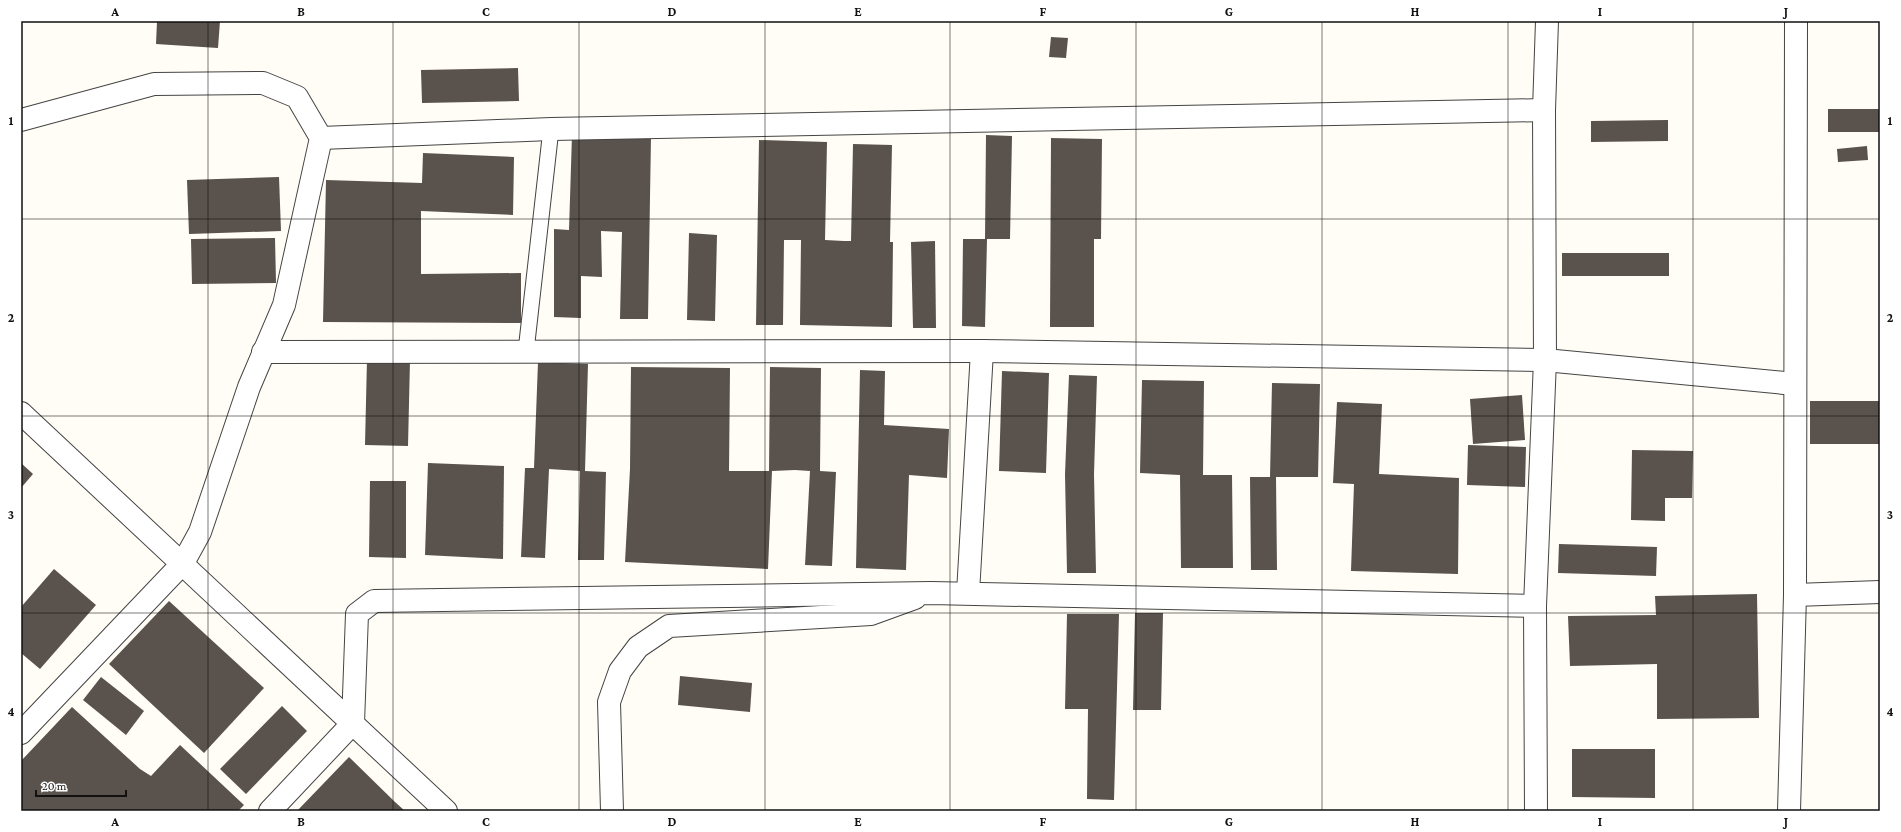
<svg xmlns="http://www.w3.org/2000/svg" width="1901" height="832" viewBox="0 0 1901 832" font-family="'Crimson Pro',serif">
<rect width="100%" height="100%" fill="#fffdf5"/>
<!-- building -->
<g fill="#5a524d">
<path d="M157,21H220L218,48L156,44Z"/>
<path d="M1051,37L1068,38L1066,58L1049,57Z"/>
<path d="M518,68L519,101L422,103L421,70Z"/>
<rect x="1828" y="109" width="52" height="23"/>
<path d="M1668,120V141L1591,142V121Z"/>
<path d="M572,135L651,137L648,319H620L622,232L601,231L602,277L581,276V318L554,317V229L569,230Z"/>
<path d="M986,135L1012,136L1010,239H987L985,327L962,326L963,239H985Z"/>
<path d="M1051,138L1102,139L1101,239H1094V327H1050Z"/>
<path d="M759,140L827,142L825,240L844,241H851L853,144L892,145L890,242H893L892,327L800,325L801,240H784L783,325H756Z"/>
<path d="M1867,146L1868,160L1838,162L1837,149Z"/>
<path d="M423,153L514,157L513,215L421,211V274L521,273V323L323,322L326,180L422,183Z"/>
<path d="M279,177L281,231L189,234L187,180Z"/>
<path d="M689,233L717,235L715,321L687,320Z"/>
<path d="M275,238L276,283L192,284L191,239Z"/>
<path d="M935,241L936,328H913L911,242Z"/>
<rect x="1562" y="253" width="107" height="23"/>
<path d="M367,359L410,360L408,446L365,445Z"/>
<path d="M538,362L588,364L585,471L606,472L604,560H578L580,471L549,469L545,558L521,557L525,468H534Z"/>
<path d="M631,367L730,368L729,471H769L770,367L821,368L820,471L836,472L832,566L805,565L810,471L795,470L772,471L768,569L625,562L630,469Z"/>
<path d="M860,370L885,371L884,425L949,429L947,478L909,475L906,570L856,568Z"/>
<path d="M1002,371L1049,373L1046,473L999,471Z"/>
<path d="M1069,375L1097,376L1094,474L1096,573H1067L1065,474Z"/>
<path d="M1142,380L1204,381L1203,475H1232L1233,568H1181L1180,475L1140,473Z"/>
<path d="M1272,383L1320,384L1318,477H1276L1277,570H1251L1250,477H1270Z"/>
<path d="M1522,395L1525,440L1473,444L1470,399Z"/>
<rect x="1810" y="401" width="70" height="43"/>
<path d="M1337,402L1382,404L1379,474L1459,478L1458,574L1351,571L1354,484L1333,483Z"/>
<path d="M1468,445L1526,447L1525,487L1467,485Z"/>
<path d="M1632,450L1693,451L1692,498H1665V521L1631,520Z"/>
<path d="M21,463L33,474L21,488Z"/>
<path d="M428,463L504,466L503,559L425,555Z"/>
<path d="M370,481H406V558L369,557Z"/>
<path d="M1559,544L1657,547L1656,576L1558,573Z"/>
<path d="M54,569L96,605L40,669L21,653V607Z"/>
<path d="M1757,594L1759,718L1657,719V664L1570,666L1568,616L1656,615L1655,596Z"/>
<path d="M169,601L264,688L204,753L109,664Z"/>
<path d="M1135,613H1163L1161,710H1133Z"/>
<path d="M1067,614H1119L1114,800L1087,799L1088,709H1065Z"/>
<path d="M680,676L752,683L750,712L678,705Z"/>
<path d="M101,677L144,711L126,735L83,700Z"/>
<path d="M282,706L307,731L246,794L220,769Z"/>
<path d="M72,707L140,769L151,776L180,745L244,805L238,811H21V761Z"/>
<path d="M1572,749H1655V798L1572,797Z"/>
<path d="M349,757L395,802L405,811H297Z"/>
</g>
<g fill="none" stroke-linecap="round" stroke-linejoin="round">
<!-- lane casing -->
<g stroke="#444" stroke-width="17">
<path id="lane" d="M526,351L551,129"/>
</g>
<!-- street casing -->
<g stroke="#444" stroke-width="24">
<g id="street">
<path d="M21,120L154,84L263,83L297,97L321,138L284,305L249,387L200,532L183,563L21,733"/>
<path d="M321,138L551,129L1544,110"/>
<path d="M263,352L982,351L1545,360L1795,384"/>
<path d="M21,413L446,811"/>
<path d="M968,593L982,351"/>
<path d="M1795,595L1880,592"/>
<path d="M270,811L353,723L357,614L374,601L931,593L1535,606"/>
<path d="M612,811L609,702L620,671L638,647L669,626L871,614L915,598"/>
<path d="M1536,811L1535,606L1545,360L1544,110L1547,21"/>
<path d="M1789,811L1795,595L1796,21"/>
</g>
</g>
<!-- lane -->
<use href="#lane" stroke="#fff" stroke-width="15"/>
<!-- street -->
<use href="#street" stroke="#fff" stroke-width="22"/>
</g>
<!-- grid -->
<path fill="none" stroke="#111" stroke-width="1" stroke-opacity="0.55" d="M208,21V811M393,21V811M579,21V811M765,21V811M950,21V811M1136,21V811M1322,21V811M1508,21V811M1693,21V811M21,219H1880M21,416H1880M21,613H1880"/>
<!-- border -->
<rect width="1901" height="832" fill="none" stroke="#ffffff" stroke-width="44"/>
<!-- scale -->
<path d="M36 790v6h90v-6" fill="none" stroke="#111111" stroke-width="2"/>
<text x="42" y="790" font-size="12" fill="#111111" stroke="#ffffff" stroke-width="3" paint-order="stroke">20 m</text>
<rect x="22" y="22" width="1857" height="788" fill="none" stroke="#111" stroke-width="1.5"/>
<g font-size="13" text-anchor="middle" font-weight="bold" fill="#111">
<text x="115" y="16">A</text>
<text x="301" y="16">B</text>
<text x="486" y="16">C</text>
<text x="672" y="16">D</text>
<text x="858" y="16">E</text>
<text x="1043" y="16">F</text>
<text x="1229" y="16">G</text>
<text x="1415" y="16">H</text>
<text x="1600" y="16">I</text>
<text x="1786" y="16">J</text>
<text x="11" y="125">1</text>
<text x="1890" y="125">1</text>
<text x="11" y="322">2</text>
<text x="1890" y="322">2</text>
<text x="11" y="519">3</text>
<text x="1890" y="519">3</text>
<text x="11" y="716">4</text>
<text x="1890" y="716">4</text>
<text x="115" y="826">A</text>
<text x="301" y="826">B</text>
<text x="486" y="826">C</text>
<text x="672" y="826">D</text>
<text x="858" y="826">E</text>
<text x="1043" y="826">F</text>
<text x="1229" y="826">G</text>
<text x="1415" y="826">H</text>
<text x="1600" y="826">I</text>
<text x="1786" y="826">J</text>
</g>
</svg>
